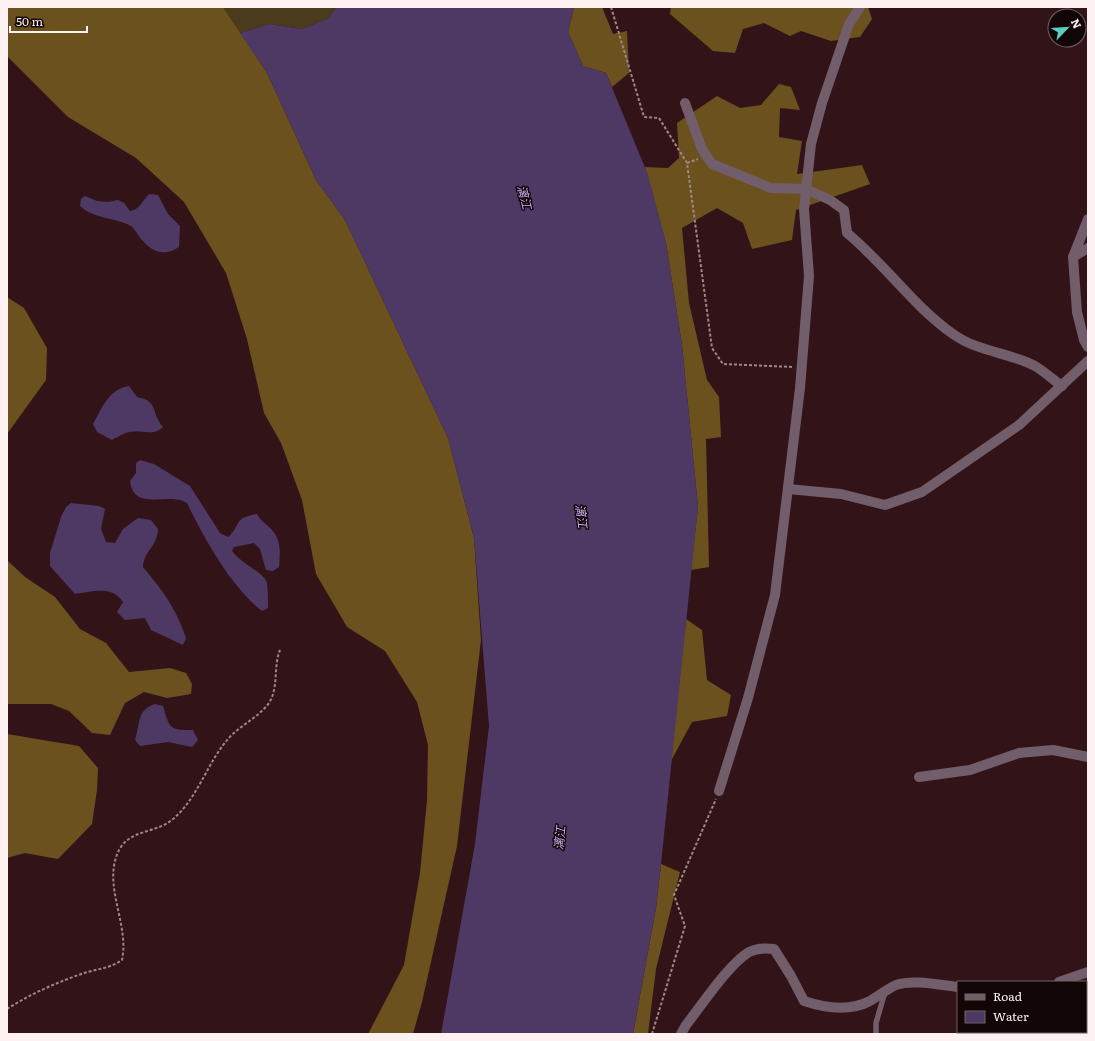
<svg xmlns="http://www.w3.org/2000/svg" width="1095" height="1041" viewBox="0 0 1095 1041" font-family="Literata,'Noto Sans SC',serif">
<rect width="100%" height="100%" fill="#321418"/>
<!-- green -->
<path fill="#4a3b1c" d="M223,7H336L329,18L302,29L269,24L240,33Z"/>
<!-- forest -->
<g fill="#6a511e">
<path d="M7,7H223L267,73L316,180L345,220L448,438L474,538L481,640L457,846L422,1002L413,1034H368L404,965L420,873L427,800L428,745L417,702L385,651L347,627L316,574L302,500L281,443L264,413L247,339L226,273L184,202L136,158L68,117L7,56Z"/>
<path d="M574,7H602L613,34L627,31L629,73L612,87L606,73L583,66L568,32Z"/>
<path d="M671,7H868L872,19L860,37L831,41L801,31L790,36L764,23L743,29L735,53L713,51L670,14Z"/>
<path d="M779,84L791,87L800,110L780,108L779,137L802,141L797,174L862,165L870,184L796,210L792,240L752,249L743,223L717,208L682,228L689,303L707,380L719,397L721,437L706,439L709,567L691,570L698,507L682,345L666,243L645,167L668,168L679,158L677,123L717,96L740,108L761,105Z"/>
<path d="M7,297L24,308L47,348L46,380L7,434Z"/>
<path d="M7,560L25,577L55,597L80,629L106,643L129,672L170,668L186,673L192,684L191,694L167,698L144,692L125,703L110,735L92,733L69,711L51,704H7Z"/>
<path d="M686,619L702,630L707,680L731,695L727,716L692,722L671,761Z"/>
<path d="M7,734L79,746L98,768L97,790L92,824L58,859L25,853L7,858Z"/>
<path d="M661,864L680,872L656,969L648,1034H633L656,908Z"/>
</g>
<!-- water -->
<g fill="#4e3964">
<path d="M336,7H574L568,32L583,66L606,73L648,175L666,243L682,345L698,507L661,864L656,908L633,1034H441L475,844L489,726L474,538L448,438L345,220L316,180L267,73L240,33L269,24L302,29L329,18Z"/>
<path d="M150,194L158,195L168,214L180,226L179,247C166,256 153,253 143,241C138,237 135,227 129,225C113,217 94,219 80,206L81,199L85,196L97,201L108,202L118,200L124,203L130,211C142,209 141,200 150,194Z"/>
<path d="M129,386L137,397C160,402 150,412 163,427C153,437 142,429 130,432C124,433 117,437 112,440L97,432L93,424C102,408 109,389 129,386Z"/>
<path d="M140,460L154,464L190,486L220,533L228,537C242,525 232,518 257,514C261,521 265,523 270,528C282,539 280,553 279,567L273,571L266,570L260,549L254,543L234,547L232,551C241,564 264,572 267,583C268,591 268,600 268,608L262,611C231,587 204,538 187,503C170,491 134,513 130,481L136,473V463Z"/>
<path d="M71,503L99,506L105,509L101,529L106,542L115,543L123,529L138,518L151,520L158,529C157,548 144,550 143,567C163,591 176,608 186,638L183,645L151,630L145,618L125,620L117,612L123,602C112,585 92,592 75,594L50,566V553L61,517L66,507Z"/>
<path d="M155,704L163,706C170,730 170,730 193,730L198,740L192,747L168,742L140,746L135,740C141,722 136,711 155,704Z"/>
</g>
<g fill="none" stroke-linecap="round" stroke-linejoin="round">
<!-- path -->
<g stroke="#9c8789" stroke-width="2" stroke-dasharray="3 2" stroke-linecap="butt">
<path d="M611,7L644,117L659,118L687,163L712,348L723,364L793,367"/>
<path d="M687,163L698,159"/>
<path d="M7,1009C30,994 58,982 84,973C97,969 111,968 122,960C129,928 107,892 115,861C123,827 153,836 173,819C198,798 207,763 228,739C240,725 258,718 269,703C279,687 273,667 280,650"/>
<path d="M652,1034L685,926L674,895L716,799"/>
</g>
<!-- service -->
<path stroke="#725d6a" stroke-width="5.5" d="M876,1034V1023L885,992"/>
<!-- minor -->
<g stroke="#725d6a" stroke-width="10">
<path d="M685,103L702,149L712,164L771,188L806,189L830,200L844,210L847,233C885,264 913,306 953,334C978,352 1008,352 1035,366C1044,371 1053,380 1062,386"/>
<path d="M1088,219L1073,257L1077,312L1084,340L1088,347"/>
<path d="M1073,257L1088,248"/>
<path d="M788,489L841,494L885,505L922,492L1019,425L1088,361"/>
<path d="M919,777L970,770L1019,753L1053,750L1088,757"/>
<path d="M719,791L748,698L775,595L800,388L809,276L804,209L811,144L822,103L849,24L860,7"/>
<path d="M1059,982L1088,972"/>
<path d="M681,1034L686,1025C702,1005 728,965 749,952C757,948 766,948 774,949L791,976L804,1001C825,1008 849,1012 870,1001C879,996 887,989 896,985C914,979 939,985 958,987"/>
</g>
</g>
<g text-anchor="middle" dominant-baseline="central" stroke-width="3" stroke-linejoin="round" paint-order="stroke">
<!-- water labels -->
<g font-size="12" font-style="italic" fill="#d5b1f9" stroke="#110506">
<text transform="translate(525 197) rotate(76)">漓江</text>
<text transform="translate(582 516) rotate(82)">漓江</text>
<text transform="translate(559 838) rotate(-84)">漓江</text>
</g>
</g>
<!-- border -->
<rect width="1095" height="1041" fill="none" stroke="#fef1f1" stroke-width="16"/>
<!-- legend -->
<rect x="957" y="981" width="130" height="52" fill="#110506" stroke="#706364"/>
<rect x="965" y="994" width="20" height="6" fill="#725d6a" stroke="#706364"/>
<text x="993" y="1001" font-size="12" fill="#fef1f1">Road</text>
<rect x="965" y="1011" width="20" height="12" fill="#4e3964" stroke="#706364"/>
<text x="993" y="1021" font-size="12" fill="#fef1f1">Water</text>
<!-- north arrow -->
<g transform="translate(1067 28) rotate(65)"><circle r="19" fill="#110506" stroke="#706364"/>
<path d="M0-3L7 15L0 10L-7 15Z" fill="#58cec1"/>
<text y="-6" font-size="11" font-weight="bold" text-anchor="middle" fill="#fef1f1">N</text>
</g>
<!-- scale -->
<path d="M10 26v6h77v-6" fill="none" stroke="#fef1f1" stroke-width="2"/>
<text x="16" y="26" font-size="12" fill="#fef1f1" stroke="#110506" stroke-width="3" paint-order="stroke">50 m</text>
</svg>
